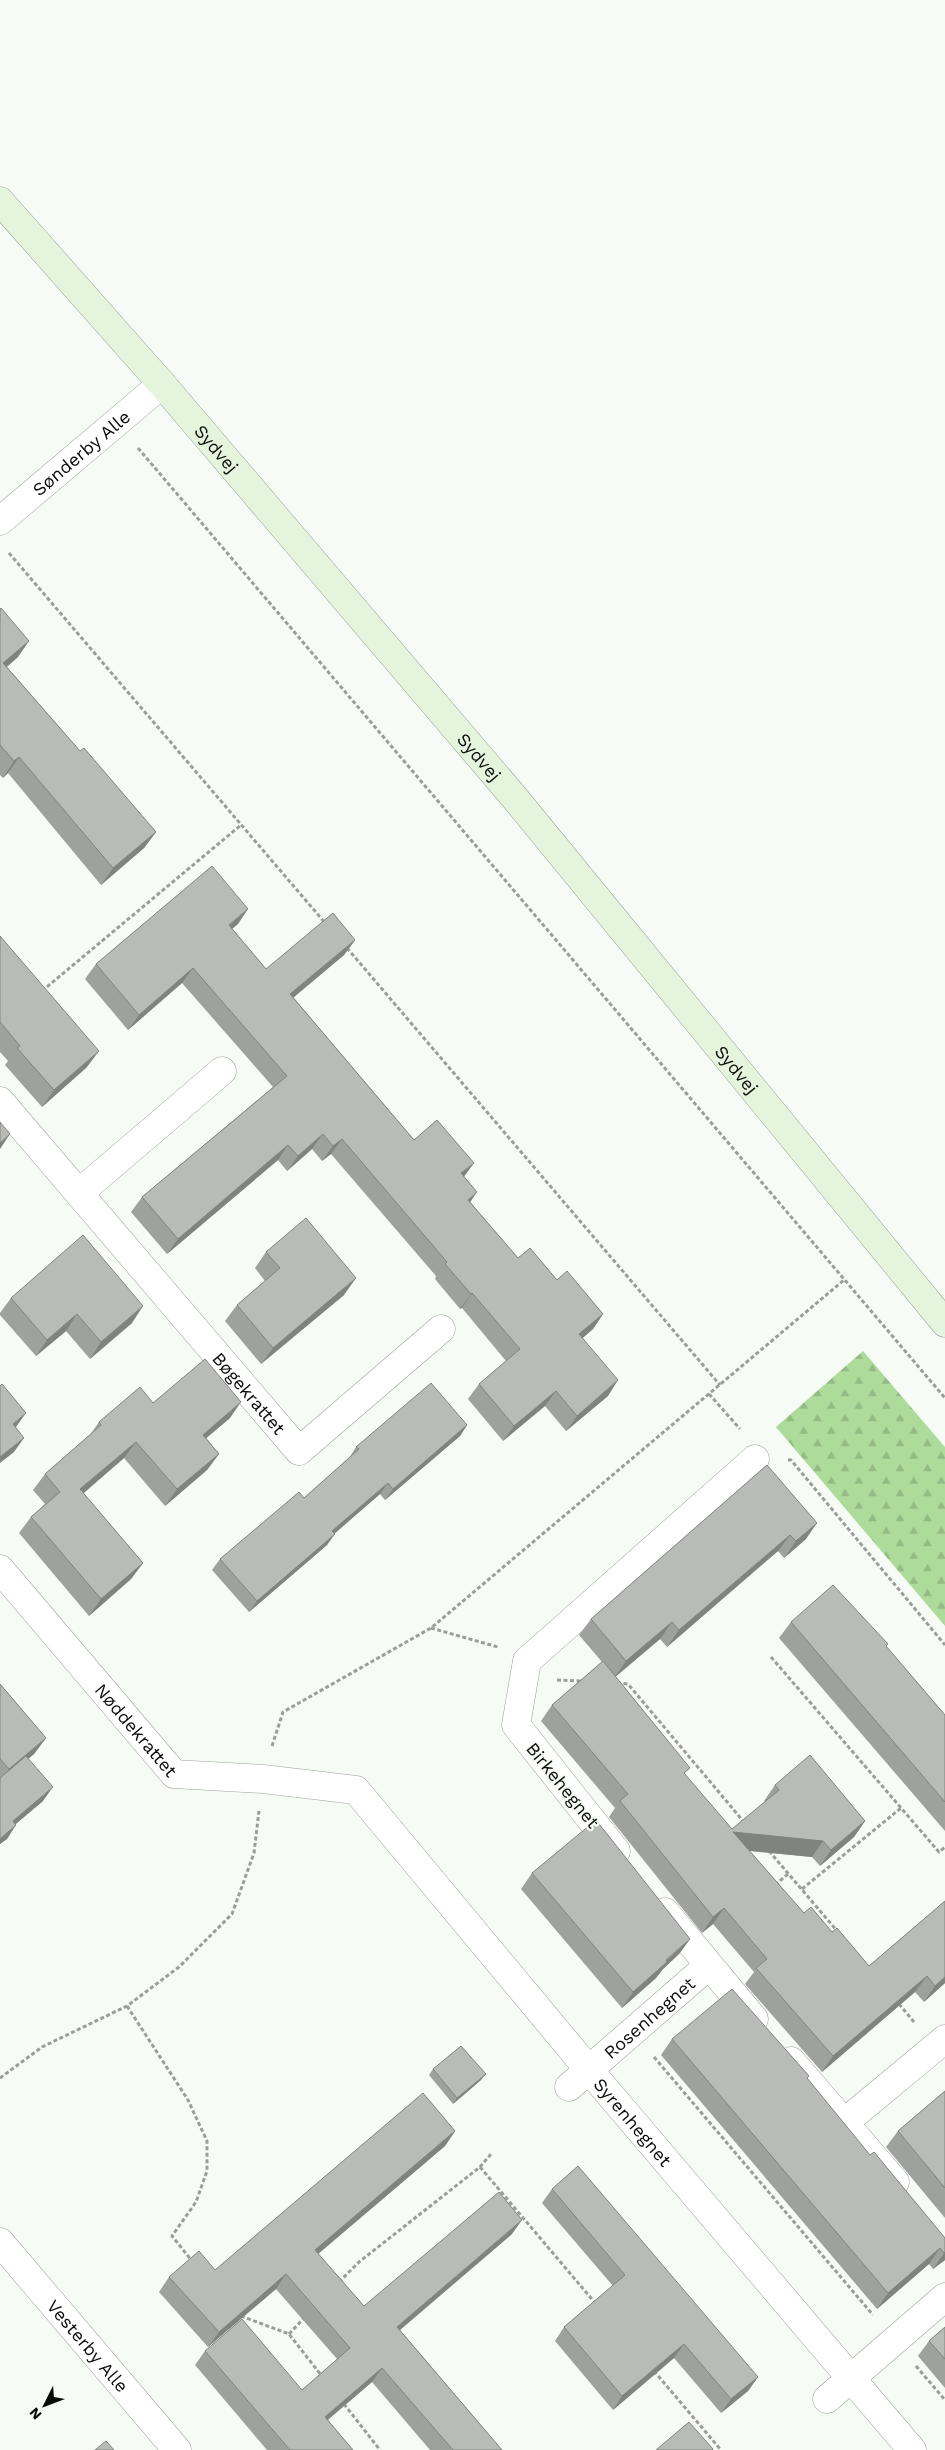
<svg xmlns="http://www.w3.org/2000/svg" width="945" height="2450" viewBox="0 0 945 2450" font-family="'Work Sans',sans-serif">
<defs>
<pattern id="forest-firs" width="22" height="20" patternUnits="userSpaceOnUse" patternTransform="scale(1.25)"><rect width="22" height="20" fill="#acdb9a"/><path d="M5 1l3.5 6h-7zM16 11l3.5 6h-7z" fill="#93bb83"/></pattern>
</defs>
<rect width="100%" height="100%" fill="#f7fbf6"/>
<!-- forest -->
<path fill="url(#forest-firs)" d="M863,1351L945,1447V1626L776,1427Z"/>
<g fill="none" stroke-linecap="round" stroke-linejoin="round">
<!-- street casing -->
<g stroke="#9da19c" stroke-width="29">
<g id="street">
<path id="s1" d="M0,521L162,384"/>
<path id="s2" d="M0,1101L299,1451L441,1329"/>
<path d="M79,1193L222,1071"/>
<path id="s3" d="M0,1569L174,1774L263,1779L356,1790L589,2070L912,2450"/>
<path d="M616,1851L516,1725L527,1661L755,1459"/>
<path d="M665,1912L754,2019"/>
<path d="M791,2061L895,2182"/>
<path id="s4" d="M569,2087L708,1966"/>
<path d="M845,2122L945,2039"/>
<path id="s5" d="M0,2242L177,2450"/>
<path d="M827,2399L945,2297"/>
</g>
</g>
<!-- secondary casing -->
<g stroke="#9da19c" stroke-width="29">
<g id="secondary">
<path id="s6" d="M0,201L162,384L514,797L945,1323"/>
</g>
</g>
<!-- path -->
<g stroke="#9b9d9a" stroke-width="3" stroke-dasharray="4 2.5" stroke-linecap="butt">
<path d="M138,448L945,1398"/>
<path d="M9,553L326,924"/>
<path d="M347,948L720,1385"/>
<path d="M42,991L241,825"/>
<path d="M709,1394L740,1429"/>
<path d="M788,1460H791L945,1645"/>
<path d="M431,1628L498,1647"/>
<path d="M771,1657L939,1852L945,1847"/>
<path d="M557,1680L583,1681"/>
<path d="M617,1683L628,1684L744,1822"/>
<path d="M272,1746L283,1712L431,1628L844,1280"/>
<path d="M769,1851L838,1932"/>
<path d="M775,1885L788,1874"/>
<path d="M802,1889L901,1808"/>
<path d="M899,2004L914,2022"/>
<path d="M127,2006L188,2100L207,2141V2171L196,2202L172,2236L192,2261"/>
<path d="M654,2057L873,2315"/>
<path d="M0,2078L42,2047L127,2006L179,1967L232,1914L254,1853L259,1811"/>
<path d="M480,2167L596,2304"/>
<path d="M339,2282L359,2262L480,2167L491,2154"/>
<path d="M241,2316L289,2334L321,2375"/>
<path d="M289,2334L305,2317"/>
<path d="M916,2366L945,2400"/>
<path d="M654,2371L721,2450"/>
<path d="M344,2404L380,2450"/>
</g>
<!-- street -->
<use href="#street" stroke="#fff" stroke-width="28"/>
<!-- secondary -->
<use href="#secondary" stroke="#e4f4dd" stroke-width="28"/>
</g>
<!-- wall -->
<g fill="#9ea19d">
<path d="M0,609L18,657L7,667L80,751L156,832L144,848L101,885L8,773L3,778L0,775Z"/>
<path d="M238,924L232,929L266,969L355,940L344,955L293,997L414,1140L464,1176L470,1202L518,1258L557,1280L603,1314L593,1329L582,1338L608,1396L566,1431L545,1406L503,1441L468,1399L479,1384L506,1361L462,1308L460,1309L435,1279L436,1276L331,1154L322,1161L312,1149L287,1171L278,1160L167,1254L131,1212L142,1197L273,1087L182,983L128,1030L85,979L96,964Z"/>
<path d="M0,936L87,1067L42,1107L5,1065L8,1061L0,1052Z"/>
<path d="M266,1252L344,1295L261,1364L225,1321L237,1305L265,1281L255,1268Z"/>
<path d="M11,1298L132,1323L90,1359L66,1331L36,1356L0,1315V1313Z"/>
<path d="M153,1403L230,1418L206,1438L219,1454L207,1470L165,1506L124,1458L83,1493L143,1563L131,1579L89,1616L19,1533L31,1517L45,1504L33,1490L45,1474L90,1435L99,1422Z"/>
<path d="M467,1425L460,1436L385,1500L380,1494L334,1533L327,1545L249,1612L212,1570L220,1559L304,1498L349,1458L356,1447Z"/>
<path d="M767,1465L806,1539L784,1558L778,1551L667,1647L660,1639L615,1677L685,1775L732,1829L765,1802L764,1801L775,1785L865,1821L854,1837L820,1866L812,1857L749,1851L804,1913L832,1932L869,1966L945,1901V1983L924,2002L915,1992L822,2072L745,1984L754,1972L713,1924L702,1933L609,1817L615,1808L541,1721L552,1705L602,1662L579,1635L591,1619Z"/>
<path d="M791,1622L888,1644L886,1646L945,1715V1831L779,1638Z"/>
<path d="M0,1684L46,1738L34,1754L28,1759L43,1801L15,1824L7,1839L0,1844Z"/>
<path d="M532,1873L690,1939L679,1954L663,1969L656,1978L622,2008L521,1889Z"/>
<path d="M672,2039L809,2076L807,2079L870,2155L944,2237L945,2260L933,2269L929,2264L877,2309L661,2055Z"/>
<path d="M433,2069L481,2080L453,2104L429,2075Z"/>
<path d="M945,2091V2218L886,2147L898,2131Z"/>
<path d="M455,2131L445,2146L318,2254L364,2306L512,2234L400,2330L502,2450H430L372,2382L328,2420L353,2450H267L195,2365L205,2351L302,2390L337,2359L276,2289L208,2347L159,2292L169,2277L215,2270Z"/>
<path d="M552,2189L758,2377L748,2391L721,2413L674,2358L613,2410L555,2341L564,2327L613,2286L542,2203Z"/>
<path d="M945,2327V2388L918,2356L929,2341Z"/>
</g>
<!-- shaded-wall -->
<g fill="#818380">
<path d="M29,641L18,657L0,672L3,663Z"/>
<path d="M19,757L8,773L3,778L14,761Z"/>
<path d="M156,832L144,848L101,885L113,868Z"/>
<path d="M248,909L238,924L218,940L229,925Z"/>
<path d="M355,940L344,955L280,1009L290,994Z"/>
<path d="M193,968L182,983L128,1030L139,1015Z"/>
<path d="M99,1051L87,1067L42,1107L54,1090Z"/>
<path d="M10,1134L0,1149V1143Z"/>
<path d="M323,1134L312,1149L287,1171L298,1156Z"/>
<path d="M342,1139L331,1154L322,1161L333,1146Z"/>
<path d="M288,1145L278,1160L167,1254L178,1239Z"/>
<path d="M474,1163L463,1178L461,1173Z"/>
<path d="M477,1192L467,1207L468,1200Z"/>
<path d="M356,1278L344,1295L261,1364L273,1348Z"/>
<path d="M472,1293L462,1308L460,1309L471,1294Z"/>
<path d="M143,1306L132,1323L90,1359L101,1342Z"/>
<path d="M77,1314L66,1331L36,1356L47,1340Z"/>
<path d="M603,1314L593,1329L569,1350L579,1334Z"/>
<path d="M618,1380L608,1396L566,1431L577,1416Z"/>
<path d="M556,1391L545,1406L503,1441L514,1426Z"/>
<path d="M241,1402L230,1418L191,1451L203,1435Z"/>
<path d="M26,1413L16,1427L3,1438L13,1424Z"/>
<path d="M467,1425L460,1436L385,1500L393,1489Z"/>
<path d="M24,1438L14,1452L0,1463V1457Z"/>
<path d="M136,1442L124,1458L69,1506L80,1489Z"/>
<path d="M219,1454L207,1470L165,1506L177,1489Z"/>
<path d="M388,1483L380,1494L325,1542L332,1531Z"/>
<path d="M817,1523L806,1539L784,1558L796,1541Z"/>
<path d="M335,1534L327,1545L249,1612L257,1601Z"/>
<path d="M790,1535L778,1551L667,1647L679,1630Z"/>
<path d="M143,1563L131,1579L89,1616L101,1599Z"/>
<path d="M672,1622L660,1639L614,1678L626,1661Z"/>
<path d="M46,1738L34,1754L0,1783V1782L9,1769Z"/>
<path d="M53,1787L43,1801L3,1835L13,1821Z"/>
<path d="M865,1821L854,1837L820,1866L831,1850Z"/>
<path d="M16,1825L7,1839L0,1844V1839Z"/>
<path d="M733,1832L823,1841L812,1857L722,1848Z"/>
<path d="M724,1908L713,1924L702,1933L713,1917Z"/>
<path d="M690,1939L679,1954L663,1969L656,1978L622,2008L633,1992Z"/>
<path d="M927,1976L915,1992L822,2072L833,2056Z"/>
<path d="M945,1977V1983L924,2002L935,1986Z"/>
<path d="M486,2074L481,2080L453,2104L457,2098Z"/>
<path d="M455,2131L445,2146L305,2265L315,2250Z"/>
<path d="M522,2220L512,2234L387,2341L397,2327Z"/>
<path d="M940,2248L929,2264L877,2309L888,2293Z"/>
<path d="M945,2252V2260L933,2269L944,2253Z"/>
<path d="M286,2274L276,2289L208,2347L219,2332Z"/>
<path d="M684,2344L674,2358L613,2410L622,2396Z"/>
<path d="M382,2368L372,2382L314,2431L325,2417Z"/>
<path d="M758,2377L748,2391L721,2413L731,2399Z"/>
</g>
<!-- building -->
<g fill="#b8bbb7" stroke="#818380">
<path d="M1,608L29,641L3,663L80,751L84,748L156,832L113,868L19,757L14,761L0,745V609Z"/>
<path d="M212,866L248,909L229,925L266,969L333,913L355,940L290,994L414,1140L437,1120L474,1163L461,1173L477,1192L468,1200L518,1258L530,1248L557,1280L567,1271L603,1314L579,1334L618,1380L577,1416L556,1391L514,1426L479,1384L520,1349L472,1293L471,1294L445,1264L447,1262L342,1139L333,1146L323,1134L298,1156L288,1145L178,1239L142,1197L287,1076L193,968L139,1015L96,964Z"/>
<path d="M0,936L99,1051L54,1090L17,1048L20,1046L0,1022Z"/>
<path d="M0,1122L10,1134L0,1143Z"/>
<path d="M306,1218L356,1278L273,1348L237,1305L280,1268L266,1252Z"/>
<path d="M83,1235L143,1306L101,1342L77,1314L47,1340L11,1298Z"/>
<path d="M205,1359L241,1402L203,1435L219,1454L177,1489L136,1442L80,1489L143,1563L101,1599L31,1517L60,1492L45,1474L101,1425L99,1422L140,1387L153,1403Z"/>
<path d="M431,1383L467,1425L393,1489L388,1483L332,1531L335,1534L257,1601L220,1559L299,1492L304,1498L359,1449L356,1447Z"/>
<path d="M2,1384L26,1413L13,1424L24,1438L0,1457V1386Z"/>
<path d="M767,1465L817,1523L796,1541L790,1535L679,1630L672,1622L626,1661L591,1619Z"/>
<path d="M833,1585L888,1644L886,1646L945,1715V1802L791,1622Z"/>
<path d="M603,1661L690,1768L684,1773L732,1829L779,1790L775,1785L810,1755L865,1821L831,1850L823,1841L733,1832L804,1913L811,1907L832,1932L837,1928L869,1966L945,1901V1977L935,1986L927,1976L833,2056L756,1968L767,1959L724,1908L713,1917L620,1801L628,1794L552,1705Z"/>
<path d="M0,1684L46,1738L9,1769L0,1759Z"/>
<path d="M26,1756L53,1787L13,1821L16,1825L0,1839V1778Z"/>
<path d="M596,1820L690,1939L666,1960L667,1962L633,1992L532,1873Z"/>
<path d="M732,1989L809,2076L807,2078L870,2155L874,2152L945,2238V2252L944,2253L940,2248L888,2293L672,2039Z"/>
<path d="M461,2046L486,2074L457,2098L433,2069Z"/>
<path d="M945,2091V2188L898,2131Z"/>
<path d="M423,2093L455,2131L315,2250L364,2306L499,2192L522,2220L397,2327L502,2450H453L382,2368L325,2417L353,2450H290L205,2351L242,2319L302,2390L350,2348L286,2274L219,2332L169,2277L199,2251L215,2270Z"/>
<path d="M578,2166L758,2377L731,2399L684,2344L622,2396L564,2327L625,2275L552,2189Z"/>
<path d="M945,2327V2359L929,2341Z"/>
<path d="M689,2422L713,2449L712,2450H656Z"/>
<path d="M106,2441L114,2450H95Z"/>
</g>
<g text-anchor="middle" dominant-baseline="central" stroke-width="4.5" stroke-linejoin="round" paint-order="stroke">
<!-- street labels -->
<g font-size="18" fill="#0b0c0a" stroke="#f7fbf6">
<text stroke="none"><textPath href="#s6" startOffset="329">Sydvej</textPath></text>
<text stroke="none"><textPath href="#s1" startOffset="106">Sønderby Alle</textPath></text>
<text stroke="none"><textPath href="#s6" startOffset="734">Sydvej</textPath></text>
<text stroke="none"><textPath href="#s6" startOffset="1139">Sydvej</textPath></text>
<text stroke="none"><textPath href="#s2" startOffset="384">Bøgekrattet</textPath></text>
<text stroke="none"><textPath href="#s3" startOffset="211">Nøddekrattet</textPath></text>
<text transform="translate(563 1785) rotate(51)">Birkehegnet</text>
<text stroke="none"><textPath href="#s4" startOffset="106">Rosenhegnet</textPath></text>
<text stroke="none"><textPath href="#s3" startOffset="884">Syrenhegnet</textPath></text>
<text stroke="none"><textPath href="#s5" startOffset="136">Vesterby Alle</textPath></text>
</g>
</g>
<!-- north arrow -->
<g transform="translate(45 2405) rotate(228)" stroke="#f7fbf6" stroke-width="4" paint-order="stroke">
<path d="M0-4L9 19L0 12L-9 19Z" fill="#0b0c0a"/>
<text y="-8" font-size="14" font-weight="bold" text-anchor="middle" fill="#0b0c0a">N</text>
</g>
</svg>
